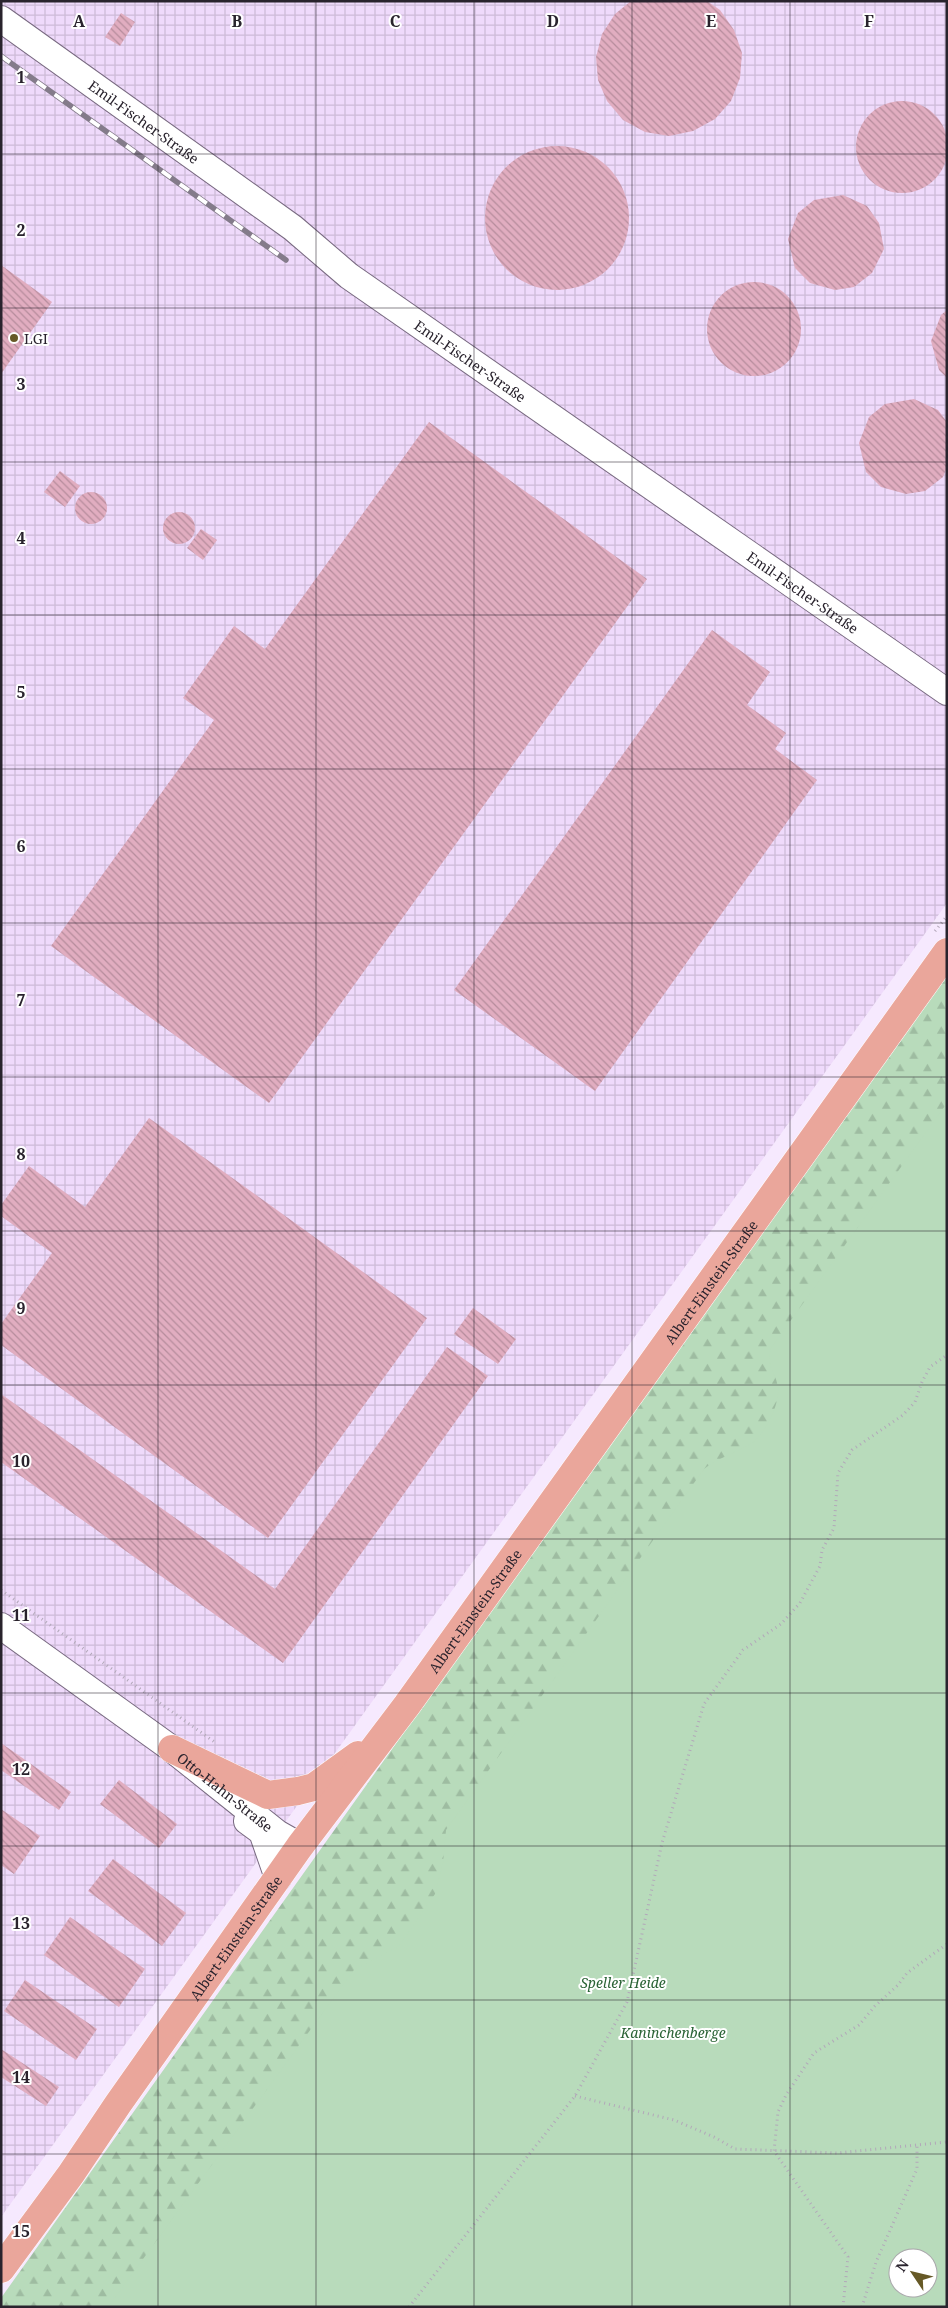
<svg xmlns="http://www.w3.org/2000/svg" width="948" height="2308" viewBox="0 0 948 2308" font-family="'Noto Serif',serif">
<defs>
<pattern id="industrial-grid" width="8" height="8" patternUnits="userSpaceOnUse" patternTransform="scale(1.25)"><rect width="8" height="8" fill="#efdafb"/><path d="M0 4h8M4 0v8" fill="none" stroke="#cdbbd7"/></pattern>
<pattern id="forest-firs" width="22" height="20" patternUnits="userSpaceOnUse" patternTransform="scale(1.25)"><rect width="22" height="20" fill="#b8dbbb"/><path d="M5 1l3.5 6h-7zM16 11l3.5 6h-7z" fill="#9ebca1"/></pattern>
<pattern id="building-back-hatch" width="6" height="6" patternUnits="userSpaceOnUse" patternTransform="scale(1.25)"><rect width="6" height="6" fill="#e1adc0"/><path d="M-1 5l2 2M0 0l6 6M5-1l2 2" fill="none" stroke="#b68c9c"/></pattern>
</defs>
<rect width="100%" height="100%" fill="#f6e9fe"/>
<!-- industrial -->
<path fill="url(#industrial-grid)" d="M1,1H947V903L1,2217Z"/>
<!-- forest -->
<path fill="url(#forest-firs)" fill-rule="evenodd" d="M947,970V2307H1V2298ZM898,2258H928V2288H898Z"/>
<!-- park -->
<path fill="#b8dbbb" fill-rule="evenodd" d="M947,1103V2307H108L354,1970L399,1946L435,1894L443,1863L446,1830L704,1469C719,1457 736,1453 752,1443C765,1434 780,1404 778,1388C776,1370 766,1370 771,1348ZM898,2258H928V2288H898Z"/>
<!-- building -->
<g fill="url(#building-back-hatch)">
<path d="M631,1H707L720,10L734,30L742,53L740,78L731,101L715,119L693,131L669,136L645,132L623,120L607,101L598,80L596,57L602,34L615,14Z"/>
<path d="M121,13L135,22L120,46L105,37Z"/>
<circle cx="902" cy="147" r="46"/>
<circle cx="557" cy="218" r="72"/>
<path d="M843,195L867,206L879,223L884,249L872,273L854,287L835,290L810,283L795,268L788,239L798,213L814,200Z"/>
<path d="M1,265L52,302L1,374Z"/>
<circle cx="754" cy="329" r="47"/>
<path d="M947,310V378L939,370L931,341L941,315Z"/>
<path d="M914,399L938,410L947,422V467L943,477L925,491L906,494L881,487L866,472L859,443L869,417L885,404Z"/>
<path d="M429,422L647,579L269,1103L51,946L214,720L183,698L234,626L265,649Z"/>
<path d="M60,471L80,486L65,507L44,492Z"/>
<circle cx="91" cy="508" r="16"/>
<circle cx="179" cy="528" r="16"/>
<path d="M201,529L217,540L203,560L187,548Z"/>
<path d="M712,630L770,672L747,705L786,733L775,749L817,780L595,1091L454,990Z"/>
<path d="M149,1118L427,1318L268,1538L1,1345V1324L52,1253L1,1216V1205L29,1166L85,1207Z"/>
<path d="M473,1308L516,1339L498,1364L454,1334Z"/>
<path d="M447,1347L488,1376L283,1663L1,1462V1394L275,1589Z"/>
<path d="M1,1743L71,1792L59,1810L1,1770Z"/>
<path d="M119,1780L177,1824L159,1848L100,1804Z"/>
<path d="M1,1809L40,1836L14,1874L1,1865Z"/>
<path d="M113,1859L186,1913L162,1946L88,1891Z"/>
<path d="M70,1917L145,1969L119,2007L44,1955Z"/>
<path d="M25,1980L97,2029L76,2060L4,2011Z"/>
<path d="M1,2049L59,2087L46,2106L1,2077Z"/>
</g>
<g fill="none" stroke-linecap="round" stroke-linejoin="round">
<!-- minor casing -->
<g stroke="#786980" stroke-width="28">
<g id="minor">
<path id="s1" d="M1,19L293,228L349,276L947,692"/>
<path id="s2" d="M1,1626L172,1749L277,1833L300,1846"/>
<path d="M247,1821L262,1832L278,1878"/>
</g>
</g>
<!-- major casing -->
<g stroke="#fff" stroke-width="29">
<g id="major">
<path d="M172,1749L268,1795L298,1791L314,1787L358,1755"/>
<path id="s3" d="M1,2269L71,2174L118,2104L300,1846L407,1705L947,952"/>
</g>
</g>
<!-- path -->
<g stroke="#b2a8b9" stroke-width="3" stroke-dasharray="1 4" stroke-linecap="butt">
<path d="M935,931L947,916"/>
<path d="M1,1590L216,1743"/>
<path d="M575,2096L674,2120L714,2137L735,2149L837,2153L947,2142"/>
<path d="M409,2307L575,2096L627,2002L662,1843L704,1704L743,1650L781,1624L800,1603L820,1566L822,1550L834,1528L838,1473L852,1450L903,1415L915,1402L922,1382L930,1367L947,1355"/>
<path d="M843,2307L848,2257L774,2151L778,2112L786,2095L814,2053L859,2025L875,2006L898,1985L907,1973L947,1944"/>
<path d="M862,2307L876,2262L917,2169V2145"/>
</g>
<!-- minor -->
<use href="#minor" stroke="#fff" stroke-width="26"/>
<!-- major -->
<use href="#major" stroke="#eaa69b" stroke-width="28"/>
<!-- rail casing -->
<g stroke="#847b8a" stroke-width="5.5">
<path id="rail" d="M1,56L286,260"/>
</g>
<!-- rail -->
<use href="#rail" stroke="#fff" stroke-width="4" stroke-dasharray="11" stroke-linecap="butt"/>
</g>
<!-- grid -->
<path fill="none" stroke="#29232d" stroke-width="1" stroke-opacity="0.55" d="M158,1V2307M316,1V2307M474,1V2307M632,1V2307M790,1V2307M1,154H947M1,308H947M1,462H947M1,615H947M1,769H947M1,923H947M1,1077H947M1,1231H947M1,1385H947M1,1539H947M1,1693H947M1,1846H947M1,2000H947M1,2154H947"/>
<!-- markers -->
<circle fill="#665926" stroke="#fff" stroke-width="2" cx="14" cy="338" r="5"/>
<g text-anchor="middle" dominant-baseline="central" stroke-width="4" stroke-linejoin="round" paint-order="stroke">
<!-- street labels -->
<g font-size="14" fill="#29232d" stroke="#fff">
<text stroke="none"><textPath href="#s1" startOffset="176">Emil-Fischer-Straße</textPath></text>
<text stroke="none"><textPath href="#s1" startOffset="581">Emil-Fischer-Straße</textPath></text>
<text stroke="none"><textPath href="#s1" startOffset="986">Emil-Fischer-Straße</textPath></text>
<text stroke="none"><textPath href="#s3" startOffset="1216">Albert-Einstein-Straße</textPath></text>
<text stroke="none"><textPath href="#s3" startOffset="811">Albert-Einstein-Straße</textPath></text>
<text stroke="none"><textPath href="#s2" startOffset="279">Otto-Hahn-Straße</textPath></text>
<text stroke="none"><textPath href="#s3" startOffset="406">Albert-Einstein-Straße</textPath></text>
</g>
<!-- poi labels -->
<g font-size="14" fill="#29232d" stroke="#fff" text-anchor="start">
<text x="24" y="338">LGI</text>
</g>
<!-- park labels -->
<g font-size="14" font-style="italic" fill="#2a6335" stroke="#fff">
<text x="623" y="1982">Speller Heide</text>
<text x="673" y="2032">Kaninchenberge</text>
</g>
</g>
<g font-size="16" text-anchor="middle" font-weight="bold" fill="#29232d" stroke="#fff" stroke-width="4" stroke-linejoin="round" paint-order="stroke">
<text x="79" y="27">A</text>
<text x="237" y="27">B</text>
<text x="395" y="27">C</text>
<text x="553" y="27">D</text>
<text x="711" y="27">E</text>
<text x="869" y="27">F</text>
<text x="21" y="83">1</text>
<text x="21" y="236">2</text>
<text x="21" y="390">3</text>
<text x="21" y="544">4</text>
<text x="21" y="698">5</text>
<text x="21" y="852">6</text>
<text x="21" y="1006">7</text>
<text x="21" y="1160">8</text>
<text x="21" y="1314">9</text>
<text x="21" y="1467">10</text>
<text x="21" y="1621">11</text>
<text x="21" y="1775">12</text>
<text x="21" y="1929">13</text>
<text x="21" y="2083">14</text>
<text x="21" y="2237">15</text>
</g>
<!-- border -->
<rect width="948" height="2308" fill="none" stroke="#29232d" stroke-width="5"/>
<!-- north arrow -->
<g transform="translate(913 2273) rotate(305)"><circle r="24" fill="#ffffff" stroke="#a9a7ab"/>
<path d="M0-4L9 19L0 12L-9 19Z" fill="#665926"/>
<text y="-8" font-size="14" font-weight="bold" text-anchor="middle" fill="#29232d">N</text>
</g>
</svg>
